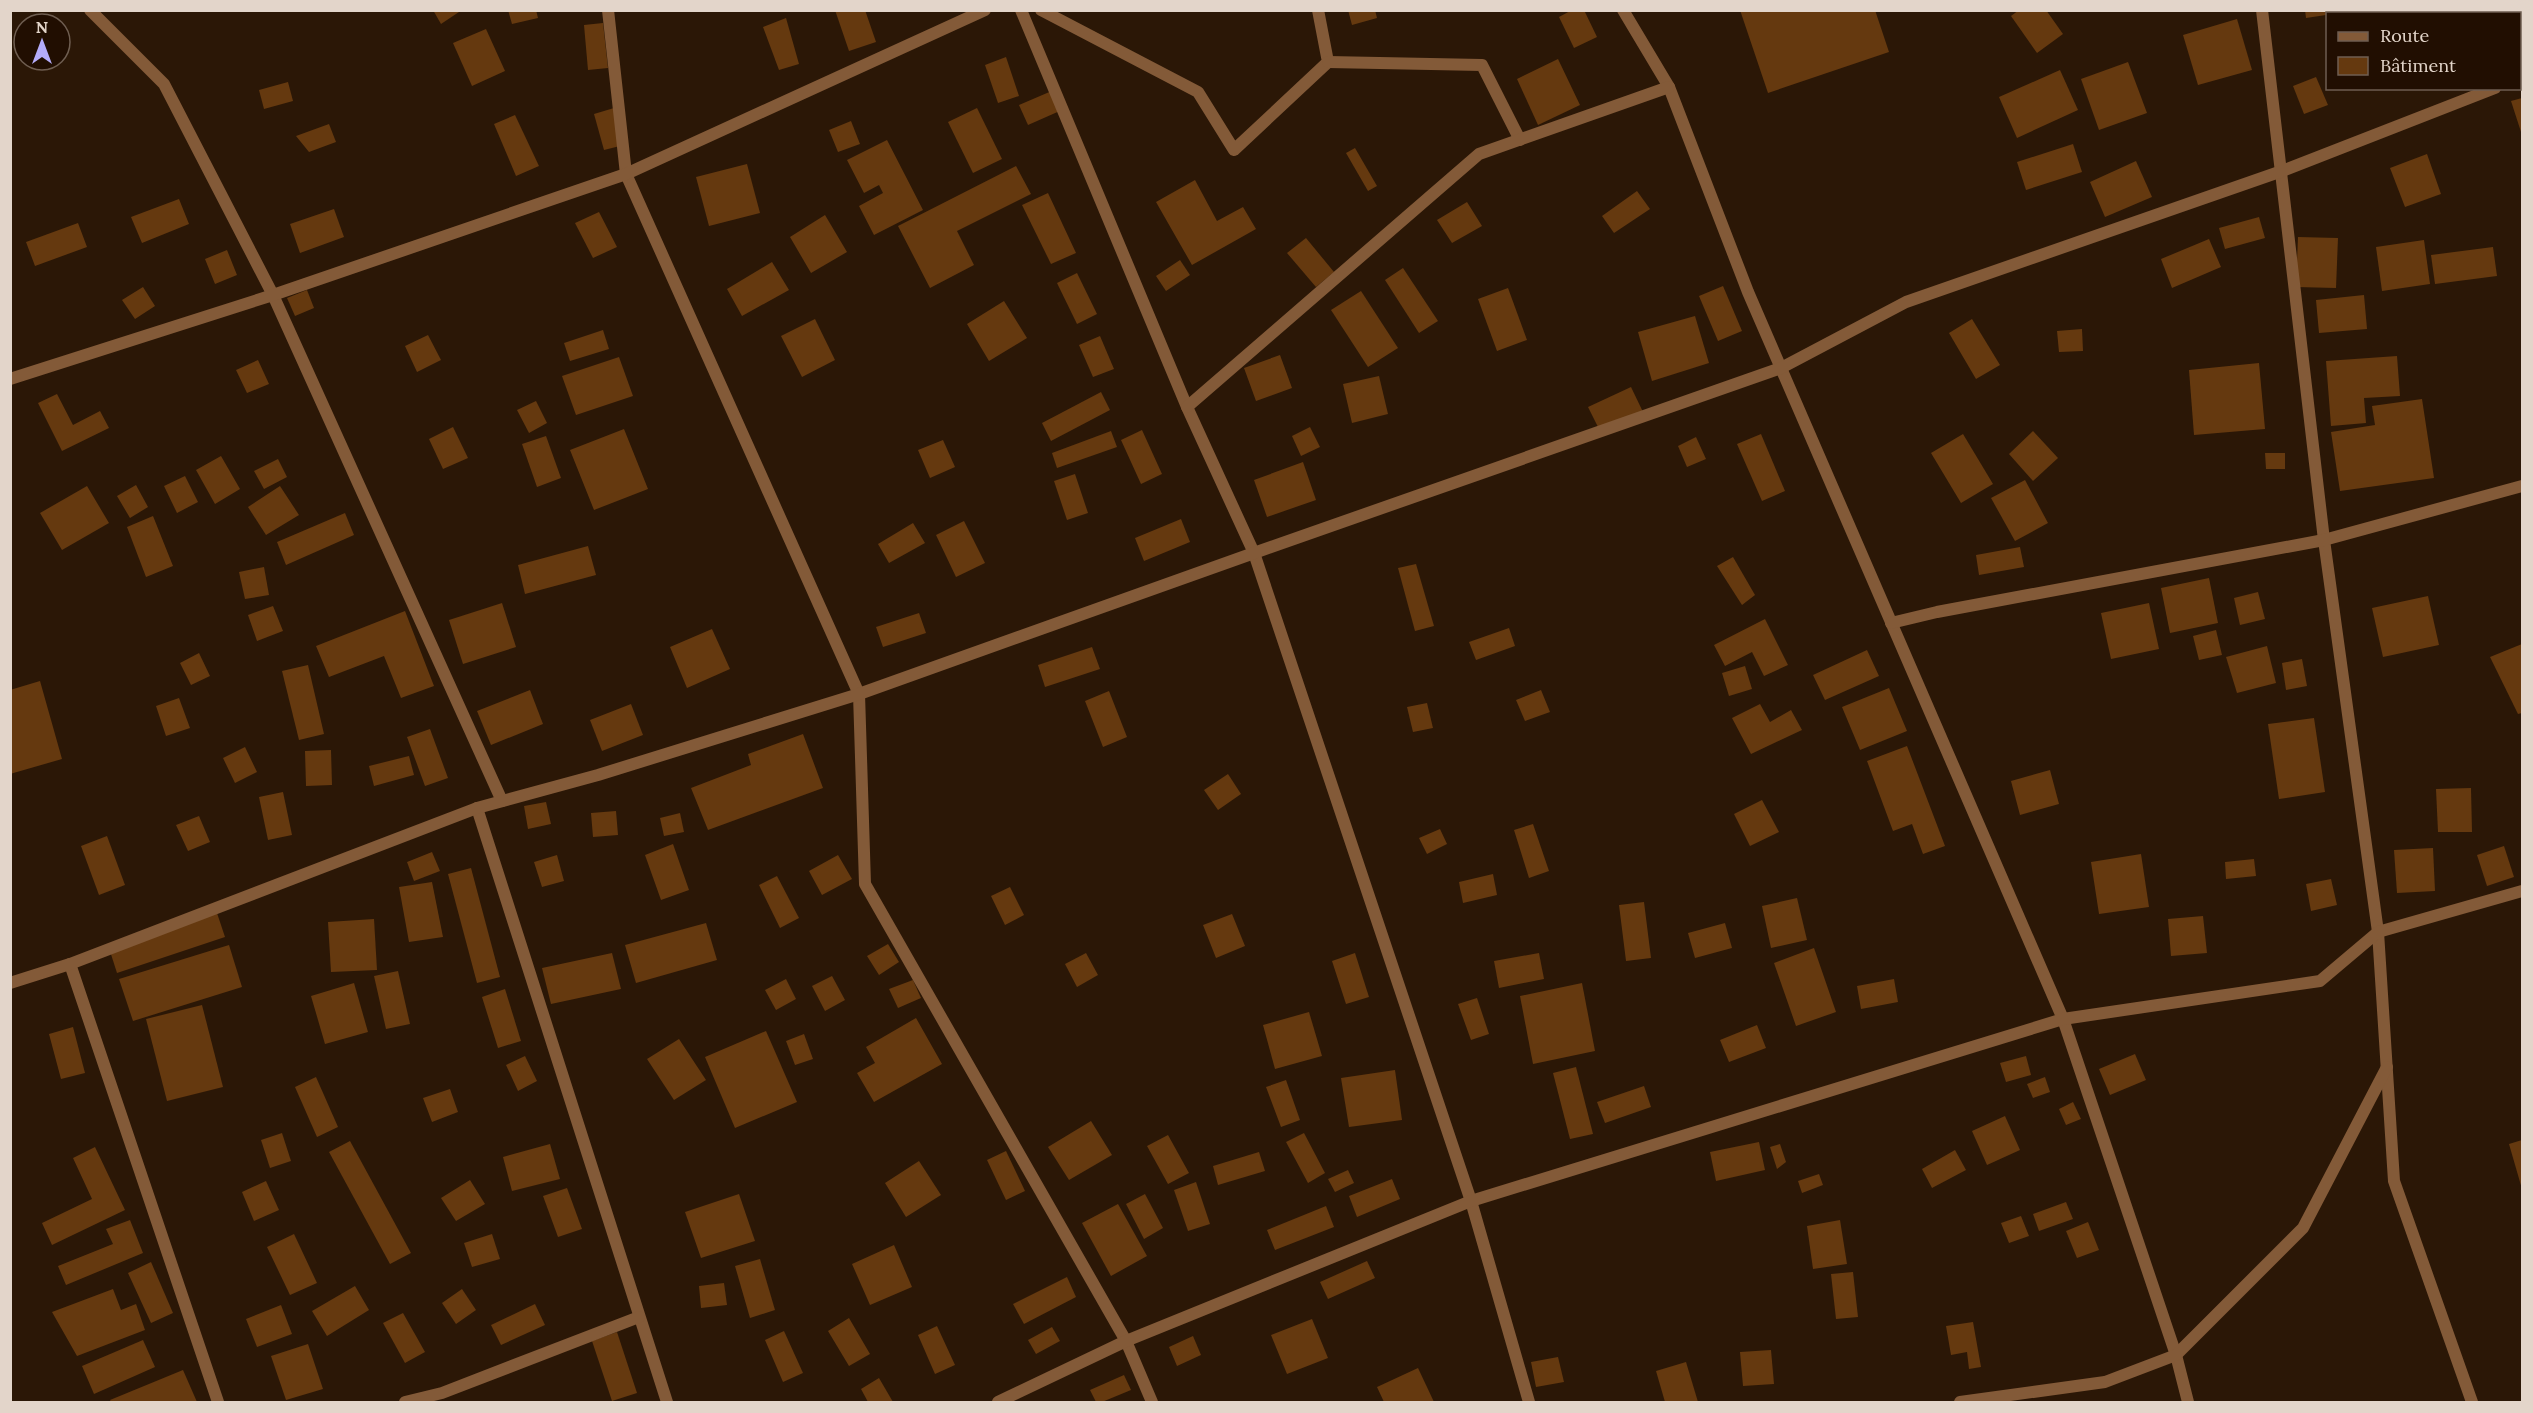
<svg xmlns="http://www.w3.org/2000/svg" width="2533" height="1413" viewBox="0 0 2533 1413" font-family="Lora,serif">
<rect width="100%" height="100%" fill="#2b1706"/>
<!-- building -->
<g fill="#65390f">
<path d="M433,10H462L441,24Z"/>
<path d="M508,10H536L538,18L512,24Z"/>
<path d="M835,10H865L876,42L849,51Z"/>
<path d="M1348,10H1375L1377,18L1352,25Z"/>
<path d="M1572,10H1584L1597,37L1574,48L1559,17Z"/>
<path d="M1740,10H1875L1889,52L1768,93Z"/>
<path d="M2019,10H2046L2063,34L2037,53L2011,16Z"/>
<path d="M2305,10H2346V12L2306,18Z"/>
<path d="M2386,10H2440L2441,14H2387Z"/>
<path d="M786,18L799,64L779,70L763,27Z"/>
<path d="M2237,19L2252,70L2198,85L2183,35Z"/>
<path d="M603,23L608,68L588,70L584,25Z"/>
<path d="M486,29L505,71L472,86L453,43Z"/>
<path d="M1006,57L1019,96L998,103L985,65Z"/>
<path d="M1558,59L1580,105L1538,125L1517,79Z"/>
<path d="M2128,62L2147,113L2099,130L2081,79Z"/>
<path d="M2060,70L2078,110L2017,138L1999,97Z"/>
<path d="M2316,77L2328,105L2304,114L2293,86Z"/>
<path d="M288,82L293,101L264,109L259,90Z"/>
<path d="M1054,90L1062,110L1028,125L1019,105Z"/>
<path d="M2522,98V135L2511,101Z"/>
<path d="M614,108L624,145L604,150L594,114Z"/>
<path d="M977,108L1002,159L973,173L948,122Z"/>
<path d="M515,115L539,166L516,176L494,124Z"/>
<path d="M851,121L860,144L838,152L829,130Z"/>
<path d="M329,124L336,142L309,152L296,136Z"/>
<path d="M887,140L923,210L874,235L859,206L883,193L879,185L864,193L847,160Z"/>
<path d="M2073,144L2082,172L2026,190L2017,162Z"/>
<path d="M1355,148L1377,186L1368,191L1346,153Z"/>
<path d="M2427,154L2441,194L2405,207L2390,168Z"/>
<path d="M2136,161L2152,197L2105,217L2090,182Z"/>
<path d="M747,164L760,213L709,226L696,177Z"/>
<path d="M1016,166L1031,194L957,231L974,265L930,288L898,226Z"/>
<path d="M1195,180L1217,221L1243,207L1256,229L1192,265L1156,202Z"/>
<path d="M1637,191L1650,209L1614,233L1602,216Z"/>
<path d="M1048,193L1076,253L1051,264L1022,205Z"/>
<path d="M179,199L189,224L142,243L131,217Z"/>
<path d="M1467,202L1482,226L1452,243L1437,220Z"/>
<path d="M334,209L344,237L300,253L290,224Z"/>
<path d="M599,212L617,247L593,258L575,223Z"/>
<path d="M825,215L847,252L811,273L790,237Z"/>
<path d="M2259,217L2265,238L2225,249L2219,228Z"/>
<path d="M78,223L87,247L35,266L26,242Z"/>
<path d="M2298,237L2338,238L2336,288L2296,287Z"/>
<path d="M1306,238L1334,272L1316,287L1287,253Z"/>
<path d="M2209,239L2221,267L2172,288L2161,259Z"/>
<path d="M2424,240L2430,284L2382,291L2376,247Z"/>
<path d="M2493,247L2497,276L2435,284L2431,255Z"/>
<path d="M227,250L237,275L215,284L205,259Z"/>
<path d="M1180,260L1190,275L1166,291L1156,276Z"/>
<path d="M772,262L789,290L742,316L727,289Z"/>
<path d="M1403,268L1438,321L1419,333L1385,280Z"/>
<path d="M1077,273L1097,314L1077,324L1057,283Z"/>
<path d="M1723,286L1742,331L1718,341L1699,296Z"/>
<path d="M143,287L155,306L135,319L122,300Z"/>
<path d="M1508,288L1527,340L1497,351L1478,299Z"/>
<path d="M307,290L314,308L295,316L287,298Z"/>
<path d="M1361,291L1398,348L1368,367L1331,310Z"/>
<path d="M2364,295L2367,329L2319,333L2316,300Z"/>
<path d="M1004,301L1027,338L989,361L967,324Z"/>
<path d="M1695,316L1709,363L1652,381L1638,332Z"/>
<path d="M815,319L835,360L802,377L781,336Z"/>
<path d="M1972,319L2000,365L1976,379L1949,333Z"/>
<path d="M2082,329L2083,351L2059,352L2057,331Z"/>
<path d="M603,330L609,349L570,361L564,343Z"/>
<path d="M428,335L441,360L417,372L405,346Z"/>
<path d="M1100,336L1114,369L1093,377L1079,345Z"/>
<path d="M1280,355L1292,388L1256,401L1244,368Z"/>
<path d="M2397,356L2400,396L2364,398L2366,423L2331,426L2326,361Z"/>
<path d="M619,357L633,396L576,415L562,376Z"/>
<path d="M258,360L269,384L247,393L236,370Z"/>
<path d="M2259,363L2265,429L2194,435L2189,370Z"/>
<path d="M1379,376L1388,414L1352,423L1343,384Z"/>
<path d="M1631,387L1643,412L1600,431L1588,407Z"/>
<path d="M1101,392L1110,410L1051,441L1042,423Z"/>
<path d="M57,394L73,425L100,411L109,428L62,451L38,403Z"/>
<path d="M2422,399L2434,478L2340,491L2331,432L2375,425L2372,406Z"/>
<path d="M536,401L547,423L529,433L517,410Z"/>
<path d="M453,427L468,458L443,469L429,439Z"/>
<path d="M1310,427L1320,447L1301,456L1292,436Z"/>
<path d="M624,429L648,489L594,510L570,450Z"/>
<path d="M1142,430L1162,474L1141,484L1121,440Z"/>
<path d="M1111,431L1117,447L1057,468L1052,453Z"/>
<path d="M2033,431L2058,458L2033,481L2009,454Z"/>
<path d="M1761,434L1785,491L1762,501L1737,444Z"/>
<path d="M1963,434L1993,484L1961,503L1931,453Z"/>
<path d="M546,436L561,478L537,487L522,444Z"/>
<path d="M1696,437L1706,459L1687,467L1678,446Z"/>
<path d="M943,440L955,467L930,478L918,450Z"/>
<path d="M2265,453H2285V469H2266Z"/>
<path d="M221,456L240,489L215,504L196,470Z"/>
<path d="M278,459L287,477L264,489L254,471Z"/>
<path d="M1303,462L1316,500L1267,517L1254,480Z"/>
<path d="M1075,474L1088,513L1067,520L1054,481Z"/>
<path d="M185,476L198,502L177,513L164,486Z"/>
<path d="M2025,480L2048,523L2015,541L1991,498Z"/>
<path d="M136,485L148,507L130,518L117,496Z"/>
<path d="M87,486L109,523L62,550L40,513Z"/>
<path d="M280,486L299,515L266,535L248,507Z"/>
<path d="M345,513L354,535L286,565L277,542Z"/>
<path d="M153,516L173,566L146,577L127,527Z"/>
<path d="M1181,519L1190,542L1144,561L1135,538Z"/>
<path d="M964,521L985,563L956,577L936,535Z"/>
<path d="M913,523L925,543L889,563L878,544Z"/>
<path d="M588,546L596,575L525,594L518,565Z"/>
<path d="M2020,547L2024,567L1979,575L1976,555Z"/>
<path d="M1733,557L1755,595L1742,605L1717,566Z"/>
<path d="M1416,564L1434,626L1415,631L1398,568Z"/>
<path d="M264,567L269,595L245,599L239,572Z"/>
<path d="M2209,578L2218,623L2170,633L2161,588Z"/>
<path d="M2258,592L2265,619L2240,625L2234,598Z"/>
<path d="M2428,596L2439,645L2383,657L2372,608Z"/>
<path d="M502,603L516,647L463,664L449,620Z"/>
<path d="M2149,603L2159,649L2111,659L2101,613Z"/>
<path d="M273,606L283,631L257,641L248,615Z"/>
<path d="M405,611L434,686L401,698L384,656L329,677L316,646Z"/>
<path d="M919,613L926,633L883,647L876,627Z"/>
<path d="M1765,619L1788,665L1764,676L1752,652L1725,666L1714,645Z"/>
<path d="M1509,628L1515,646L1476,660L1469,642Z"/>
<path d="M712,629L730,669L687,688L670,647Z"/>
<path d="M2216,630L2222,655L2199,660L2193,636Z"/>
<path d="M2522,644V713L2518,714L2490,657Z"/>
<path d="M2267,646L2276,683L2237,693L2226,657Z"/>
<path d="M1092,647L1100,669L1045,687L1038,665Z"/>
<path d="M1867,650L1879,676L1825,700L1813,675Z"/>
<path d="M199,653L210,676L191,685L180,663Z"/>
<path d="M2302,659L2307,686L2286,690L2282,663Z"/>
<path d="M308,665L324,734L299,740L282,671Z"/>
<path d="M1745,666L1752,689L1729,696L1722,673Z"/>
<path d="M40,681L62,759L10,774V690Z"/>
<path d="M1889,688L1907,731L1860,750L1842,707Z"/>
<path d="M530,690L543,724L491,745L477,711Z"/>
<path d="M1541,690L1550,712L1525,721L1516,700Z"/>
<path d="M1109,691L1127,737L1103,747L1085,701Z"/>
<path d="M179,698L190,728L166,736L156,706Z"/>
<path d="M1427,703L1433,728L1413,732L1407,707Z"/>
<path d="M631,704L643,735L602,751L590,720Z"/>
<path d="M1760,704L1770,722L1791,710L1802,730L1751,754L1732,718Z"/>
<path d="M2314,718L2325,792L2279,799L2268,724Z"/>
<path d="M430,729L448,778L425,786L407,737Z"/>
<path d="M803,734L823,788L708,830L691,788L751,765L748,754Z"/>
<path d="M1907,746L1945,846L1923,854L1912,824L1893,831L1867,761Z"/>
<path d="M245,747L257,772L235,783L223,758Z"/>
<path d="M331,750L332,785L306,786L305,751Z"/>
<path d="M409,756L414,775L374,786L369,766Z"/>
<path d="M2050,770L2059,804L2020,815L2011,781Z"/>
<path d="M1228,774L1241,794L1218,810L1204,790Z"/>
<path d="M2471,788L2472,832H2438L2436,789Z"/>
<path d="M283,792L292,835L268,840L259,797Z"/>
<path d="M1762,800L1779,832L1750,846L1734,814Z"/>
<path d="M546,802L551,824L528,829L524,806Z"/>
<path d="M616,811L618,835L593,837L591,813Z"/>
<path d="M680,813L684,832L664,836L660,818Z"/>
<path d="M199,816L210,842L188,851L176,825Z"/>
<path d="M1533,824L1549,871L1529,878L1514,830Z"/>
<path d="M1440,829L1447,844L1427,854L1419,838Z"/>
<path d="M107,836L125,885L99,895L81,846Z"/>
<path d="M673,844L689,890L661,900L645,855Z"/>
<path d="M2504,846L2514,877L2487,886L2477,855Z"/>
<path d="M2433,848L2435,891L2397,893L2394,850Z"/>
<path d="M432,852L440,871L414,881L407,862Z"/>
<path d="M2141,854L2149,907L2099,914L2091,862Z"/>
<path d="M557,855L564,881L542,887L534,862Z"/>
<path d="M838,855L852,879L822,895L809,871Z"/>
<path d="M2254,859L2256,876L2226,879L2225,862Z"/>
<path d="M471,868L500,977L477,983L448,874Z"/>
<path d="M1493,874L1497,895L1463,903L1459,882Z"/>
<path d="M777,876L799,918L780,928L759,885Z"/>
<path d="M2331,879L2337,905L2311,911L2306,884Z"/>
<path d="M432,882L443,937L409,942L399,887Z"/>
<path d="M1010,887L1024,915L1005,925L991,896Z"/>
<path d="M1797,898L1807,940L1771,948L1762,906Z"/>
<path d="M1644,902L1651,958L1626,961L1619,905Z"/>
<path d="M217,913L225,937L117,973L109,948Z"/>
<path d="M1232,914L1245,946L1216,958L1203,925Z"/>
<path d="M2203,916L2207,953L2171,956L2168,919Z"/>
<path d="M374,919L377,970L331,972L328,922Z"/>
<path d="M706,923L717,960L636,983L625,945Z"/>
<path d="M1725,923L1732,948L1695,958L1688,933Z"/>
<path d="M888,944L899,962L879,975L867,956Z"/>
<path d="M229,945L242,987L133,1021L119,979Z"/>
<path d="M1814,948L1836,1012L1796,1026L1774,963Z"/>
<path d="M612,953L621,989L551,1004L542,968Z"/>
<path d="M1086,953L1098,975L1077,987L1065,964Z"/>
<path d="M1355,953L1369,997L1346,1004L1332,961Z"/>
<path d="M1539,953L1544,979L1499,988L1494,961Z"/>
<path d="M398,971L410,1024L386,1029L374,976Z"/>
<path d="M832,976L845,1000L825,1011L812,986Z"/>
<path d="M786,979L796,999L776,1010L765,990Z"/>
<path d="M1894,979L1898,1002L1861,1009L1857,986Z"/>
<path d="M913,980L921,998L898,1008L889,989Z"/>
<path d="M354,983L368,1032L325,1044L311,996Z"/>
<path d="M1582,983L1595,1051L1533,1064L1520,996Z"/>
<path d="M505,989L521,1041L498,1048L482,997Z"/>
<path d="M1477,998L1489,1034L1471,1040L1458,1004Z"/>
<path d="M202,1005L223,1087L167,1101L146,1019Z"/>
<path d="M1309,1012L1322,1056L1275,1069L1263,1025Z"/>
<path d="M916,1018L942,1064L874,1102L857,1073L875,1063L866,1047Z"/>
<path d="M1757,1025L1766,1048L1729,1062L1720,1040Z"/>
<path d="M73,1027L85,1073L61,1079L49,1034Z"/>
<path d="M766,1031L797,1102L735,1128L705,1057Z"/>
<path d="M804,1034L813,1059L795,1065L786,1041Z"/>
<path d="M679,1039L706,1080L674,1100L647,1059Z"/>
<path d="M2135,1054L2146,1080L2110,1095L2099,1069Z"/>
<path d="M525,1056L537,1081L518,1091L506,1065Z"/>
<path d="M2026,1056L2031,1075L2006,1082L2000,1063Z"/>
<path d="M1576,1067L1593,1134L1570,1139L1553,1073Z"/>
<path d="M1395,1070L1402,1120L1349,1127L1341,1078Z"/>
<path d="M316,1077L338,1127L317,1137L295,1087Z"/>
<path d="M2045,1077L2050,1092L2033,1098L2027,1084Z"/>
<path d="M1286,1080L1300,1120L1281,1127L1266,1087Z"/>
<path d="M1644,1086L1651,1107L1605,1123L1597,1102Z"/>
<path d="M450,1089L458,1112L432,1122L423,1098Z"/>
<path d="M2073,1102L2081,1119L2066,1125L2059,1109Z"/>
<path d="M2005,1116L2020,1150L1987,1165L1972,1131Z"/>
<path d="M1091,1121L1112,1155L1069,1180L1048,1147Z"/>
<path d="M282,1133L291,1161L270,1168L261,1140Z"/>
<path d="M1304,1133L1325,1173L1308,1183L1286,1142Z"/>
<path d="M1168,1135L1189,1173L1168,1184L1147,1146Z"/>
<path d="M2522,1140V1189L2509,1144Z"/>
<path d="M350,1141L411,1253L390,1264L329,1152Z"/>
<path d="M1759,1142L1765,1170L1716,1181L1710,1152Z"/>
<path d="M550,1144L560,1179L512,1191L503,1157Z"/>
<path d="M1780,1144L1786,1162L1777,1169L1770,1147Z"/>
<path d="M95,1147L125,1210L52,1245L42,1223L92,1199L73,1158Z"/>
<path d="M1955,1150L1966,1170L1932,1188L1922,1169Z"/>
<path d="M1006,1151L1025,1191L1006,1200L987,1160Z"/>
<path d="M1259,1152L1265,1171L1218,1185L1213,1166Z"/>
<path d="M919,1161L941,1195L906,1217L885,1183Z"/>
<path d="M1348,1170L1354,1183L1335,1192L1328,1179Z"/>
<path d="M1819,1174L1823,1185L1802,1193L1798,1181Z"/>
<path d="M1392,1179L1400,1199L1357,1217L1349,1196Z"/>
<path d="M470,1180L485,1204L456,1221L441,1198Z"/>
<path d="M266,1181L279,1210L254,1221L242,1192Z"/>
<path d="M1196,1182L1210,1224L1188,1231L1174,1190Z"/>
<path d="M567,1188L582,1229L558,1237L543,1196Z"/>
<path d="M739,1194L755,1241L701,1258L685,1212Z"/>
<path d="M1145,1194L1163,1228L1144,1239L1126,1204Z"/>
<path d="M2066,1202L2073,1219L2039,1231L2033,1214Z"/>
<path d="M1118,1204L1147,1256L1111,1276L1082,1223Z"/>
<path d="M1326,1206L1334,1227L1275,1250L1267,1230Z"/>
<path d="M2021,1216L2029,1236L2009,1243L2001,1223Z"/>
<path d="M130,1220L143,1253L66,1285L58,1266L113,1244L106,1229Z"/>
<path d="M1840,1220L1847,1264L1813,1269L1807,1226Z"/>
<path d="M2088,1222L2099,1250L2077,1258L2066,1231Z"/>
<path d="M294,1234L317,1283L290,1295L267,1247Z"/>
<path d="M492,1234L500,1259L472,1267L464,1243Z"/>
<path d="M894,1245L912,1287L870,1305L852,1264Z"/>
<path d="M760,1259L775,1310L750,1318L735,1266Z"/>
<path d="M1367,1261L1375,1278L1328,1299L1320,1282Z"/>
<path d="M151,1262L173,1313L151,1323L128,1273Z"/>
<path d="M1853,1272L1858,1317L1836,1319L1831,1274Z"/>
<path d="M1067,1277L1076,1297L1024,1324L1013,1304Z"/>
<path d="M724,1283L727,1305L701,1308L699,1286Z"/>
<path d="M355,1286L369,1310L327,1336L312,1311Z"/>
<path d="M113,1289L121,1310L136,1304L145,1330L77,1356L52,1312Z"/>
<path d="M462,1289L476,1310L456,1324L442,1303Z"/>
<path d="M535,1304L545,1325L501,1345L491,1325Z"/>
<path d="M281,1305L292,1334L257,1347L246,1319Z"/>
<path d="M403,1313L425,1352L405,1363L383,1323Z"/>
<path d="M849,1318L870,1354L849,1366L828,1331Z"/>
<path d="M1312,1319L1328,1358L1287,1374L1271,1335Z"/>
<path d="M1973,1322L1981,1367L1969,1369L1967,1352L1951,1355L1946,1326Z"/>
<path d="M937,1326L955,1365L935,1374L918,1335Z"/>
<path d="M1052,1327L1060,1341L1036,1354L1028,1340Z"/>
<path d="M784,1331L803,1373L783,1382L765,1340Z"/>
<path d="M617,1332L637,1393L612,1401L592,1341Z"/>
<path d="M1193,1336L1201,1355L1177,1366L1169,1347Z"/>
<path d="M143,1340L155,1367L94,1394L82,1366Z"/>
<path d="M308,1344L323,1389L286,1400L271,1356Z"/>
<path d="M1771,1350L1774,1384L1743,1386L1740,1352Z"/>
<path d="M1558,1357L1564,1382L1536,1387L1531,1362Z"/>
<path d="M1686,1362L1698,1402H1665L1656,1371Z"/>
<path d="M1418,1368L1434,1402H1384L1377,1387Z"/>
<path d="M183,1370L197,1402H111L110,1400Z"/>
<path d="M1124,1375L1131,1390L1102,1402H1096L1090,1390Z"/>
<path d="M879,1378L893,1402H868L861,1389Z"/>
</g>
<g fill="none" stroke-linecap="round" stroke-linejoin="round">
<!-- street -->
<g stroke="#835a38" stroke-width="12">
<path d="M90,10L164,84L273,295L502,801"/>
<path d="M608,10L626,174L859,694L865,884L1126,1341L1152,1402"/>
<path d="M1021,10L1187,407L1254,553L1471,1201L1529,1402"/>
<path d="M1041,10L1198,92L1234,150L1328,62L1318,10"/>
<path d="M1623,10L1669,87L1748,292L2063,1019L2176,1355L2188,1402"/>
<path d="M2262,10L2324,540L2378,932L2394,1181L2472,1402"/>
<path d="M1328,62L1482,65L1520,140"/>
<path d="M2520,79L2522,78"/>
<path d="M10,379L273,295L626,174L985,10"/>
<path d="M1187,407L1479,154L1669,87"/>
<path d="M1891,623L1937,612L2324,540L2522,486"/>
<path d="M477,808L667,1402"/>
<path d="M70,964L218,1402"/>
<path d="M10,983L70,964L477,808L598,775L859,694L1254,553L1781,368L1906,302L2282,171L2495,88"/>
<path d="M405,1402L442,1393L639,1317"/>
<path d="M998,1402L1126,1341L1471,1201L2063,1019L2320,981L2378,932L2522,891"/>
<path d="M1960,1402L2105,1382L2176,1355L2303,1228L2387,1067"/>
</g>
</g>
<!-- border -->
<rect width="2533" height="1413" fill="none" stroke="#e3d5ca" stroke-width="24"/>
<!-- legend -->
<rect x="2326" y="12" width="195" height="78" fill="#210e01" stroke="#6f5e51" stroke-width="1.5"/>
<rect x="2338" y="32" width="30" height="9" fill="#835a38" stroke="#6f5e51" stroke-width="1.5"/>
<text x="2380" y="42" font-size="18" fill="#e3d5ca">Route</text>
<rect x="2338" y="57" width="30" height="18" fill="#65390f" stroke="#6f5e51" stroke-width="1.5"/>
<text x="2380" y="72" font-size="18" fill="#e3d5ca">Bâtiment</text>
<!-- north arrow -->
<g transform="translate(42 42)"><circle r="28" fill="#210e01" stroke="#6f5e51" stroke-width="1.5"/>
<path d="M0-4.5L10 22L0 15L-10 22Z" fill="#b4acf9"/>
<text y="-9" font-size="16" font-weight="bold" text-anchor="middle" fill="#e3d5ca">N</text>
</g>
</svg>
